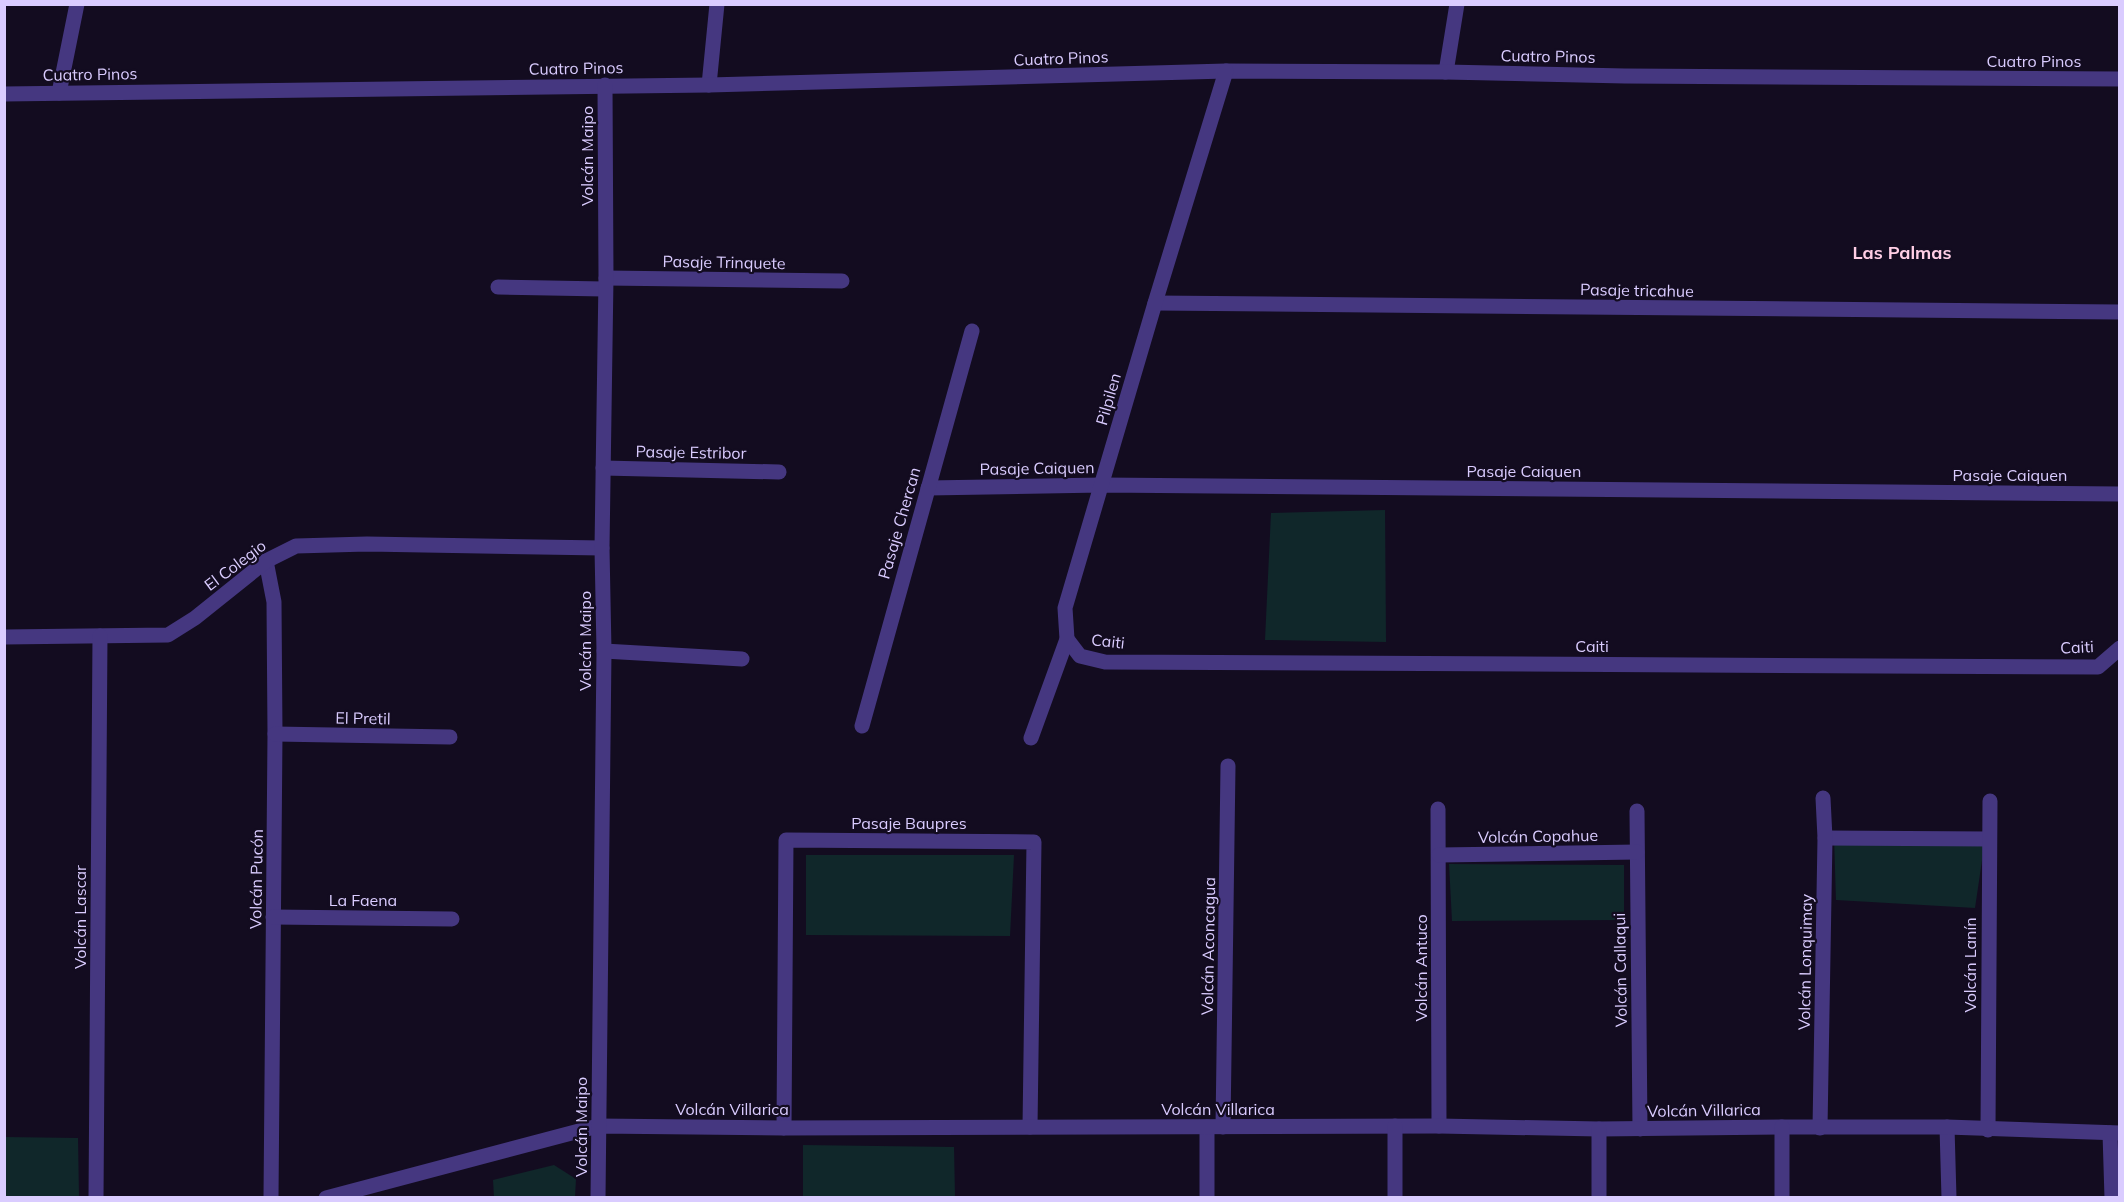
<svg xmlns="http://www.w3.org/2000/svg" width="2124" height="1202" viewBox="0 0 2124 1202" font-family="Mulish,sans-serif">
<rect width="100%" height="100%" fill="#130c20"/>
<!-- green -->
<g fill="#10272a">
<path d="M1385,510L1386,642L1265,640L1271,513Z"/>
<path d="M1834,837L1985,840L1975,908L1836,900Z"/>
<path d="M806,855H1014L1010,936L806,935Z"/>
<path d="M1449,864L1624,865V920L1452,921Z"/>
<path d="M5,1137L78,1138L79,1197H5Z"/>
<path d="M803,1145L954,1147L955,1197H803Z"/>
<path d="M554,1165L576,1179L575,1197H494L493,1180Z"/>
</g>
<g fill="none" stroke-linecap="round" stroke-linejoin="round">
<!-- minor -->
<g stroke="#453780" stroke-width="15">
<path d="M1446,72L1457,4"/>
<path d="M709,85L717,4"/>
<path d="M59,93L77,4"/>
<path d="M4,94L709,85L1226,71L1446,72L1625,76L2120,79"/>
<path d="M606,278L842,281"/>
<path d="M498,287L604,289"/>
<path d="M1155,303L2120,312"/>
<path d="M603,468L779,472"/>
<path d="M928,488L1102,485L2120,494"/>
<path d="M266,561L274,602L275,734L271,1198"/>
<path d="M4,637L168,635L195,618L266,561L296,546L367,544L602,548"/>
<path d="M1067,639L1080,656L1105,662L2098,667L2120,648"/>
<path d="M604,651L742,659"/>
<path d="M862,726L972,331"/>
<path d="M275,734L450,737"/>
<path d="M1031,738L1067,639L1065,608L1155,303L1226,71"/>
<path d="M1438,809L1439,1126"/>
<path d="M1637,811L1640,1129"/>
<path d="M1825,838L1989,839"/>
<path d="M1439,855L1637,852"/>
<path d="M273,917L452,919"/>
<path d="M1207,1127V1198"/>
<path d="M1223,1127L1228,766"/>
<path d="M1947,1127L1949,1198"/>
<path d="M784,1128L786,840L1034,842L1030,1127"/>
<path d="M1820,1128L1825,838L1823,798"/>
<path d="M1988,1130L1990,801"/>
<path d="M2110,1133L2112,1198"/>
<path d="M96,1198L100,636"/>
<path d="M326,1198L598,1126L784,1128L1439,1126L1599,1129L1782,1127H1947L2120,1133"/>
<path d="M598,1198L604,651L602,548L606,278L605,85"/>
<path d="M1395,1198V1126"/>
<path d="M1599,1198V1129"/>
<path d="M1782,1198V1127"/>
</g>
</g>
<g text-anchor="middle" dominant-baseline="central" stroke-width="4.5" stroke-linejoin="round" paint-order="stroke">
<!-- street labels -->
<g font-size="16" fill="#daccff" stroke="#130c20">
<text transform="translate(1548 56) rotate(1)">Cuatro Pinos</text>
<text transform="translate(1061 58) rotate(-2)">Cuatro Pinos</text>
<text x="2034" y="61">Cuatro Pinos</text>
<text transform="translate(576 68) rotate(-1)">Cuatro Pinos</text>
<text transform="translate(90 74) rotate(-1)">Cuatro Pinos</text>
<text transform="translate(587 156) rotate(-90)">Volcán Maipo</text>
<text transform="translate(724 262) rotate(1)">Pasaje Trinquete</text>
<text transform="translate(1637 290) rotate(1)">Pasaje tricahue</text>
<text transform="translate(1108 399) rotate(-74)">Pilpilen</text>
<text transform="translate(691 452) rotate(1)">Pasaje Estribor</text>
<text transform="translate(1037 468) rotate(-1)">Pasaje Caiquen</text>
<text x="1524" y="471">Pasaje Caiquen</text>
<text x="2010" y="475">Pasaje Caiquen</text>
<text transform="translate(899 523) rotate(-74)">Pasaje Chercan</text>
<text transform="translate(235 565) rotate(-37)">El Colegio</text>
<text transform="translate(585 641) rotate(-90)">Volcán Maipo</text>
<text transform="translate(1108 641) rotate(6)">Caiti</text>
<text x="1592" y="646">Caiti</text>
<text transform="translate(2077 647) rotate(-3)">Caiti</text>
<text transform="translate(363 718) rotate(1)">El Pretil</text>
<text x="909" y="823">Pasaje Baupres</text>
<text transform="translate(1538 836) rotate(-1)">Volcán Copahue</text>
<text transform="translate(256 879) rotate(-89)">Volcán Pucón</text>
<text x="363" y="900">La Faena</text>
<text transform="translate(80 917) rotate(-90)">Volcán Lascar</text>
<text transform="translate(1208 946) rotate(-89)">Volcán Aconcagua</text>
<text transform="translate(1805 962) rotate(-89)">Volcán Lonquimay</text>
<text transform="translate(1970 965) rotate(-90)">Volcán Lanín</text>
<text transform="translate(1421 968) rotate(-90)">Volcán Antuco</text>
<text transform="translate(1620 970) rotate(-91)">Volcán Callaqui</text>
<text x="732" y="1109">Volcán Villarica</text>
<text x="1218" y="1109">Volcán Villarica</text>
<text transform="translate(1704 1110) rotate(-1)">Volcán Villarica</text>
<text transform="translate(581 1127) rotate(-90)">Volcán Maipo</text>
</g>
<!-- neighbourhood labels -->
<g font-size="18" font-weight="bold" fill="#ffcee5" stroke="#130c20">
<text x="1902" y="252">Las Palmas</text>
</g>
</g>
<!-- border -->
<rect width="2124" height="1202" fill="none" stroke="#daccff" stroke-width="12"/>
</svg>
